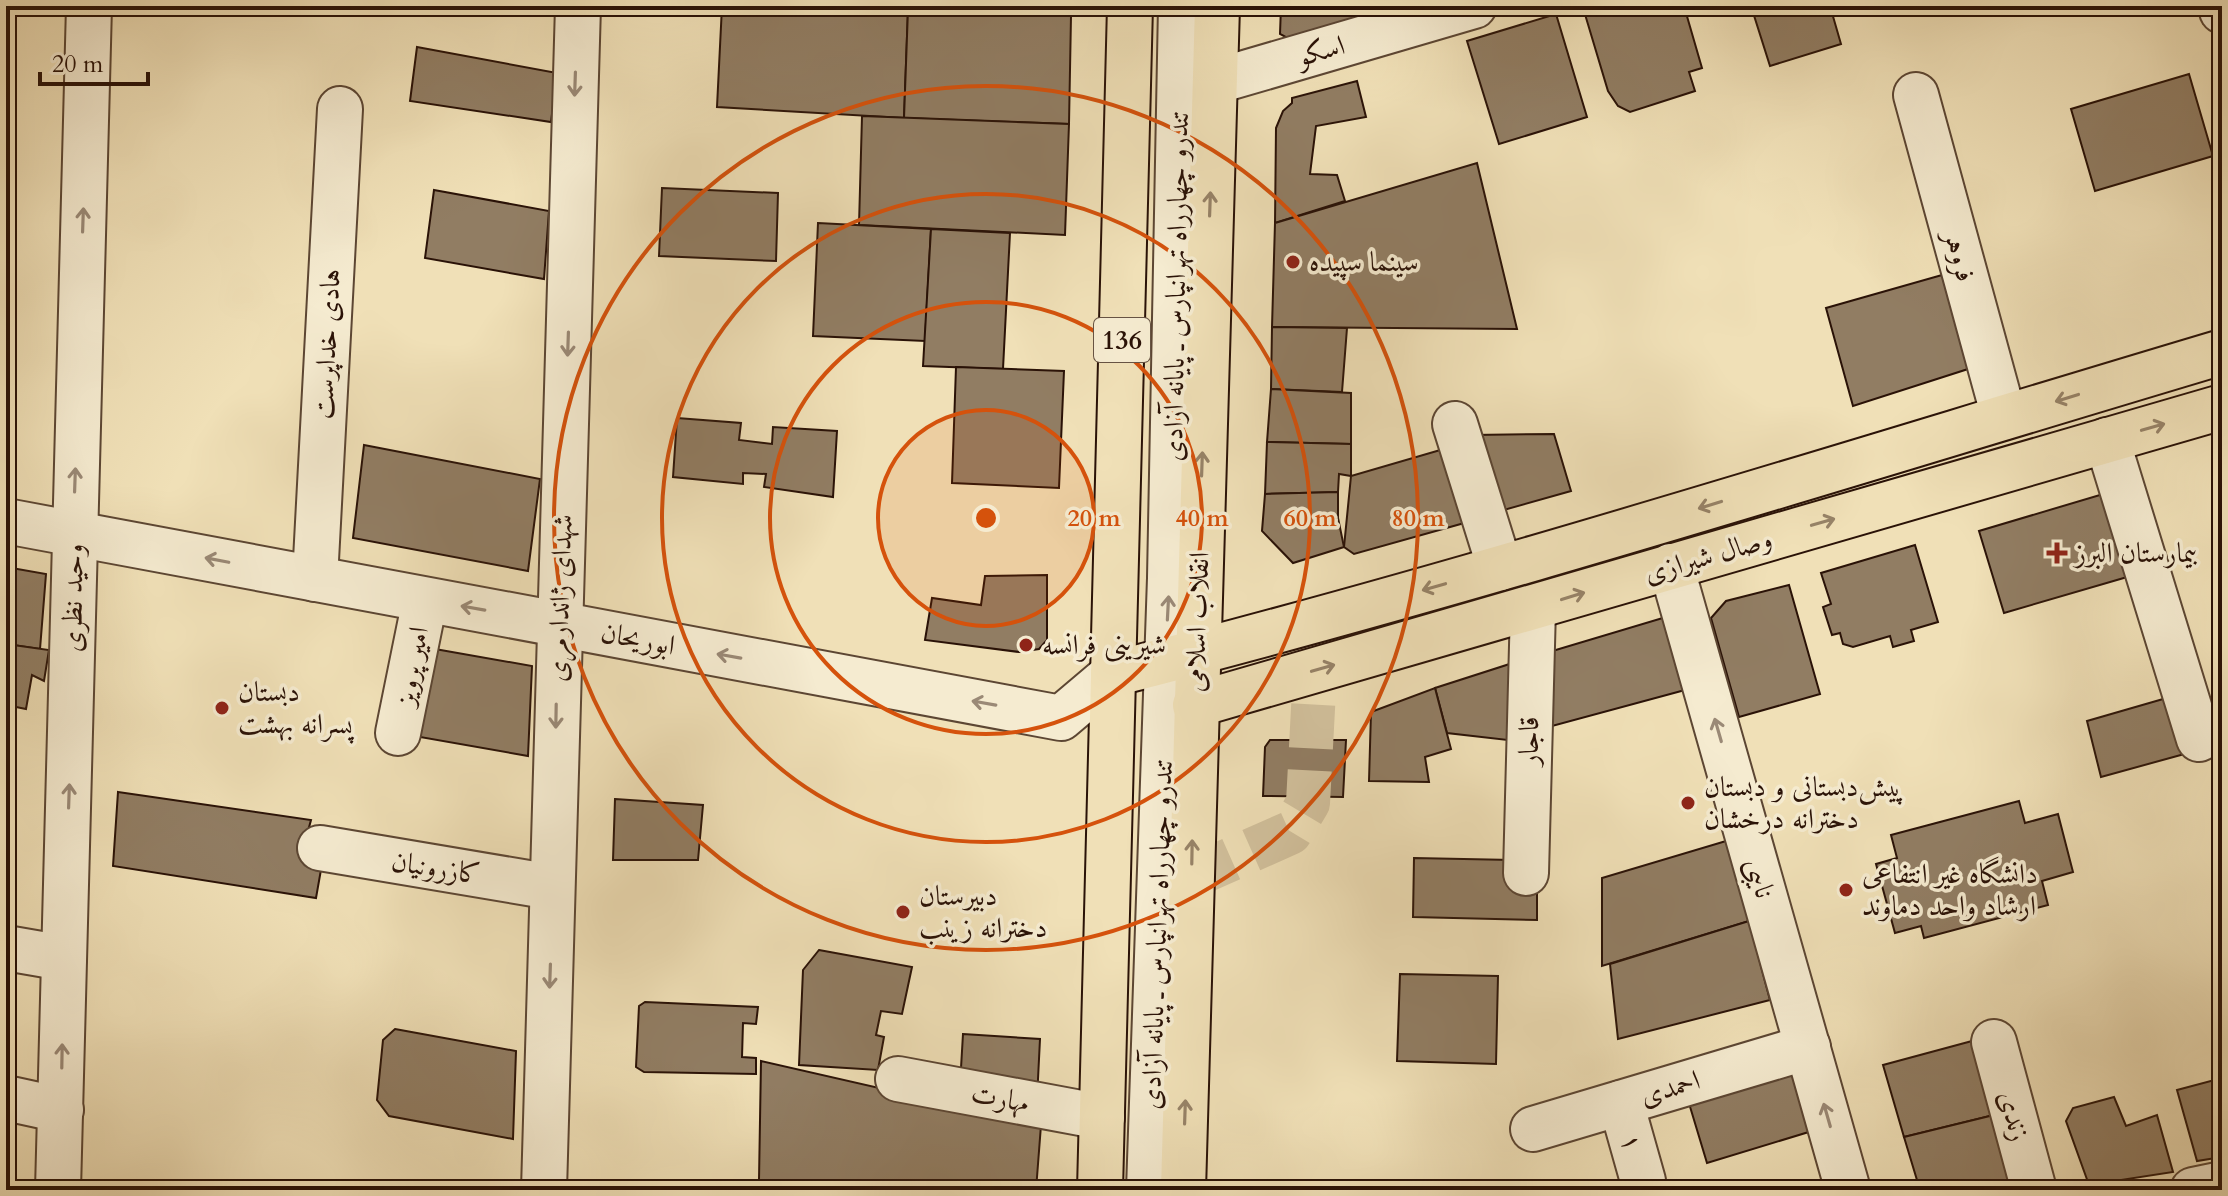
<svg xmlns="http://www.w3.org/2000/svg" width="2228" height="1196" viewBox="0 0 2228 1196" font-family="Cardo,Amiri,serif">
<rect width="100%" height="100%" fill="#f0e0b7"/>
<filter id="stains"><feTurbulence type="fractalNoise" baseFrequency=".0025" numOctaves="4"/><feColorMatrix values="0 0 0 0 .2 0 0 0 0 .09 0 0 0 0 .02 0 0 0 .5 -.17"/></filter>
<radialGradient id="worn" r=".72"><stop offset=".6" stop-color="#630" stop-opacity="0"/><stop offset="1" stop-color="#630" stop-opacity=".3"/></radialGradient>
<!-- building -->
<g fill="#917d63" stroke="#2a1207" stroke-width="2">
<path d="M722,6L908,9L904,118L717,107Z"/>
<path d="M1281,6H1353L1357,19L1293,41L1280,34Z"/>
<path d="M1599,6H1684L1702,68L1689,72L1695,91L1630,112L1618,106L1608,91L1584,11Z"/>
<path d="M1751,6H1830L1841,44L1770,66Z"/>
<path d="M908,9L1071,16L1069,124L904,118Z"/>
<path d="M1556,14L1587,117L1499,144L1467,41Z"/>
<path d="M417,47L557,73L551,122L410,101Z"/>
<path d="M2189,74L2213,156L2095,191L2071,109Z"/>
<path d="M1357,81L1366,117L1316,126L1310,174L1337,175L1345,201L1275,223L1276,128L1283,111L1292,103V98Z"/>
<path d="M862,116L1069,124L1065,235L859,225Z"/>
<path d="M1477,163L1517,329L1272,327L1275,223Z"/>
<path d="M662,188L778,193L776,261L659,256Z"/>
<path d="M434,190L549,211L544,279L425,258Z"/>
<path d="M818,223L931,229L925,341L813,336Z"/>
<path d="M931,229L1010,233L1003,369L923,366Z"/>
<path d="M1942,275L1968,369L1853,406L1826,308Z"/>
<path d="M1272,327L1347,328L1342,392L1271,389Z"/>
<path d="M956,367L1064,371L1059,488L952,483Z"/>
<path d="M1271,389L1351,393V444L1267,442Z"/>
<path d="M677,418L741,423L739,440L772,444L773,427L837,431L833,497L764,487L766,474L743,473V484L673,477Z"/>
<path d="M1554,434L1571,491L1493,513L1472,435Z"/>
<path d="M1267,442L1351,444V476L1339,474L1338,492L1265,494Z"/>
<path d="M364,445L540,479L528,571L353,538Z"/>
<path d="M1454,446L1475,520L1354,554L1344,547L1351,476Z"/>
<path d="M1338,492V518L1344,547L1293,563L1262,531L1265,494Z"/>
<path d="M2110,492L2134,575L2004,613L1979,531Z"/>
<path d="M1915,545L1938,622L1911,630L1914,641L1893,647L1890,636L1853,647L1843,644L1840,633L1832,635L1823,607L1831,604L1821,573Z"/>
<path d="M6,567L46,574L40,649L6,644Z"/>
<path d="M1047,575V640L1039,649L1019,652L925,640L932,598L981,605L985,576Z"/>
<path d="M1789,585L1820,694L1739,717L1711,618L1726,601Z"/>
<path d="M1666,617L1685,690L1541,729L1539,655Z"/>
<path d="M6,644L49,650L44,681L32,675L26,709L6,705Z"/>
<path d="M435,649L532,666L528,756L420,737Z"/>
<path d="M1519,661L1516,741L1447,733L1435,688Z"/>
<path d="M1435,688L1451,749L1425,757L1429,782L1369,781L1371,712Z"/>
<path d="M2170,697L2188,753L2101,777L2087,721Z"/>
<path d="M1270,740H1346L1343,797L1263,796L1265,747Z"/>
<path d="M118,792L311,820L301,857L322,864L316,898L113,866Z"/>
<path d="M615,799L703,805L698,860H613Z"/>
<path d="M2019,801L2025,823L2058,814L2073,872L2042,881L2048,905L1924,938L1921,926L1895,933L1876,864L1897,858L1891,835Z"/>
<path d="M1726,841L1749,921L1602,966V878Z"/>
<path d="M1414,858L1513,860L1537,887V920L1413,917Z"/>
<path d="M1749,921L1770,1000L1618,1039L1610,964Z"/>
<path d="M819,950L912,967L902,1014L881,1011L876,1035L884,1037L878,1070L799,1065L803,970Z"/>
<path d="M1400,974L1498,976L1496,1064L1397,1061Z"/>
<path d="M645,1002L758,1007L756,1024L743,1023L742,1057L756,1058V1074L644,1072L636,1067L639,1006Z"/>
<path d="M395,1029L516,1051L513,1139L389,1116L377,1100L383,1040Z"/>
<path d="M963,1034L1040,1039L1037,1099L960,1085Z"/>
<path d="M1972,1041L1998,1114L1904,1137L1883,1065Z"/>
<path d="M761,1061L1041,1125L1036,1190H817L759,1180Z"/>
<path d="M1792,1068L1812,1131L1707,1163L1688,1100Z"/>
<path d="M2222,1078V1157L2197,1161L2177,1090Z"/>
<path d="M2114,1097L2126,1126L2157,1115L2173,1172L2089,1185L2066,1121L2073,1108Z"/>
<path d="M1998,1114L2020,1190H1920L1904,1137Z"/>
</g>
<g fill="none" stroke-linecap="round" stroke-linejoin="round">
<!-- minor-tunnel -->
<path stroke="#d2c19d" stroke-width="44" stroke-dasharray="44 22" stroke-linecap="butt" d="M1191,877L1290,833L1308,803L1315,671"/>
<!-- minor casing -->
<g stroke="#5c4633" stroke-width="48">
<g id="minor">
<path d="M2221,6L2222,11"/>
<path d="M1214,82L1474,6"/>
<path d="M1916,95L2004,417"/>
<path d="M1455,424L1500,568"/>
<path d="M2107,440L2199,739"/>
<path d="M6,521L1061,718L1113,674"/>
<path d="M1671,566L1848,1190"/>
<path d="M315,579L340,109"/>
<path d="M398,733L425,600"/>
<path d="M320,848L552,887"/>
<path d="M1526,873L1533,608"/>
<path d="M6,948L64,958"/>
<path d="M1994,1042L2034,1190"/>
<path d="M898,1079L1102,1117"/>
<path d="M6,1098L61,1110"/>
<path d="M1621,1103L1643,1181"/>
<path d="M1533,1129L1808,1047"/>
<path d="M58,1190L89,6"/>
<path d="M544,1190L578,6"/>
<path d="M1149,1190L1170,578L1181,6"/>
<path d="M2193,1190L2222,1184"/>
</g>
</g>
<!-- major casing -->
<g stroke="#2a1207" stroke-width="48">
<g id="major">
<path d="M1113,674C1486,579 1853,462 2222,352"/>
<path d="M1195,705L2222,407"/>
<path d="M1100,1190L1130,6"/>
<path d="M1183,1190L1217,6"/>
</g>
</g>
<!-- minor -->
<use href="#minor" stroke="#f5ebd0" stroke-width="44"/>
<!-- major -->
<use href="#major" stroke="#f0e0b7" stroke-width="44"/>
</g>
<!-- one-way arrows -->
<defs><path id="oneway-shaft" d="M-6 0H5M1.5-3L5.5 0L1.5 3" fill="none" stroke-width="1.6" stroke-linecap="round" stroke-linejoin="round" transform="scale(2)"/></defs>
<g stroke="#9a8976">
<use href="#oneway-shaft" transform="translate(575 84) rotate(92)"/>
<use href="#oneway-shaft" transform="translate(83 220) rotate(-88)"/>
<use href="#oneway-shaft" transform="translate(568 344) rotate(92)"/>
<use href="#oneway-shaft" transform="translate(75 480) rotate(-88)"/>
<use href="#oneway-shaft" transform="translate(217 560) rotate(-169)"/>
<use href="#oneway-shaft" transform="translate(473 608) rotate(-170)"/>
<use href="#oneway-shaft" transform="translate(1168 608) rotate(-87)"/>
<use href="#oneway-shaft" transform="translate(729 656) rotate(-170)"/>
<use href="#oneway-shaft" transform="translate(984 703) rotate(-170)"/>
<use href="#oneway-shaft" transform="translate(556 716) rotate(91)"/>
<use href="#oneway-shaft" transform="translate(1718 730) rotate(-106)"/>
<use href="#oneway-shaft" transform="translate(69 796) rotate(-88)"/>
<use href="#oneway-shaft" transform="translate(550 976) rotate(92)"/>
<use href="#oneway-shaft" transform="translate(62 1056) rotate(-89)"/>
<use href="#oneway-shaft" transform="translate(1827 1115) rotate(-106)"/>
</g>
<g stroke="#978368">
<use href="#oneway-shaft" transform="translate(1210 204) rotate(-88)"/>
<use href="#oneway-shaft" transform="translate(2067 398) rotate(163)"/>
<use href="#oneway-shaft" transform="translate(2153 427) rotate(-16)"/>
<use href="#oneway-shaft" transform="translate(1202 464) rotate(-88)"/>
<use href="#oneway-shaft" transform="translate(1710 505) rotate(163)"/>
<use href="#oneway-shaft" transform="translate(1823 522) rotate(-16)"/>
<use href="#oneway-shaft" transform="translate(1434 587) rotate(164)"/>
<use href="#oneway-shaft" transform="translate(1573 596) rotate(-17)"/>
<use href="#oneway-shaft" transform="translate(1323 668) rotate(-16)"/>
<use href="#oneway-shaft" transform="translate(1192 852) rotate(-89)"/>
<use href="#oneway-shaft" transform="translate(1185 1112) rotate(-88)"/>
</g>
<!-- distance rings -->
<circle cx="986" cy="518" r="108" fill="#d5520c" fill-opacity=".12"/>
<g fill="none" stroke="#d5520c" stroke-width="4">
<circle cx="986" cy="518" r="108"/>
<circle cx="986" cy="518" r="216"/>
<circle cx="986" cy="518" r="324"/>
<circle cx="986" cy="518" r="432"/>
</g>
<!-- markers -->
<g fill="#8f2418" stroke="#f5ebd0" stroke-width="3">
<circle cx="1293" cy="262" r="8"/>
<path d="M2053 541h8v8h8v8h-8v8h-8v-8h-8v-8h8z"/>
<circle cx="1026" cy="645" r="8"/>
<circle cx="222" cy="708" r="8"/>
<circle cx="1688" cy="803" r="8"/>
<circle cx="1846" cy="890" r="8"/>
<circle cx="903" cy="912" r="8"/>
</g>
<g text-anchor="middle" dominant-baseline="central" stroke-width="7" stroke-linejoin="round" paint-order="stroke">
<!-- shield labels -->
<rect fill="#f5ebd0" stroke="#675343" stroke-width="2" x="1094" y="318" width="56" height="44" rx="6"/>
<g font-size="26" font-weight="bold" fill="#2a1207">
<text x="1122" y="340">136</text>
</g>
<!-- street labels -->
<g font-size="28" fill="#2a1207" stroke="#f5ebd0">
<text transform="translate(1321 51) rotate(-16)">اسکو</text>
<text transform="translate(1960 256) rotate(75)">فروهر</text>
<text transform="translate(1176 286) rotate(-89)">تندرو چهارراه تهرانپارس ـ پایانه آزادی</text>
<text transform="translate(327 344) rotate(-87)">هادی خداپرست</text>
<text transform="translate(1708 556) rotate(-16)">وصال شیرازی</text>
<text transform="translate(73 598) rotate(-89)">وحید نظری</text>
<text transform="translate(560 598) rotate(-88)">شهدای ژاندارمری</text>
<text transform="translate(1197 622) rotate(-88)">انقلاب اسلامی</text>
<text transform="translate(638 639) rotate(11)">ابوریحان</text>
<text transform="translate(412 666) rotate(-79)">امیر پرویز</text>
<text transform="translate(1529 741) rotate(-89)">قاجار</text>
<text transform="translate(436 868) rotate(9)">کازرونیان</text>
<text transform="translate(1760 878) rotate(74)">نایبی</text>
<text transform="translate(1157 934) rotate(-88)">تندرو چهارراه تهرانپارس ـ پایانه آزادی</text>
<text transform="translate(1670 1088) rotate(-17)">احمدی</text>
<text transform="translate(1000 1098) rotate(11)">مهارت</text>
<text transform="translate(2014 1116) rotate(75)">زندی</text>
<text transform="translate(1632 1142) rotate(74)">۱</text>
</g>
<!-- poi labels -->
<g font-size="28" fill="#2a1207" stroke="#f5ebd0" text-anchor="start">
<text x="1309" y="262">سینما سپیده</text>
<text x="2075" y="553">بیمارستان البرز</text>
<text x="1042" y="645">شیرینی فرانسه</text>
<text x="238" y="692">دبستان<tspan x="238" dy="32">پسرانه بهشت</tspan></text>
<text x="1704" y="787">پیش‌دبستانی و دبستان<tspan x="1704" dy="32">دخترانه درخشان</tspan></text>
<text x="1862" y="874">دانشگاه غیر انتفاعی<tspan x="1862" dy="32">ارشاد واحد دماوند</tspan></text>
<text x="919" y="896">دبیرستان<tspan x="919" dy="32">دخترانه زینب</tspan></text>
</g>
</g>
<circle cx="986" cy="518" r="12" fill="#d5520c" stroke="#f5ebd0" stroke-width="4"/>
<g font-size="24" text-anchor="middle" font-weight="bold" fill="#d5520c" stroke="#f5ebd0" stroke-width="7" stroke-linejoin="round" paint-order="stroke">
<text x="1094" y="526">20 m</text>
<text x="1202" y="526">40 m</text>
<text x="1310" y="526">60 m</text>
<text x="1418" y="526">80 m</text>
</g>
<!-- margin -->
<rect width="2228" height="1196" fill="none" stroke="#f0e0b7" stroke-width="32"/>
<rect x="8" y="8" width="2212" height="1180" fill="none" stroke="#2a1207" stroke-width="4"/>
<rect x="16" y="16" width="2196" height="1164" fill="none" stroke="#2a1207" stroke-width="2"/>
<!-- scale -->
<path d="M40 72v12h108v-12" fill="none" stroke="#2a1207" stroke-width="4"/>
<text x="52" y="72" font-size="24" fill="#2a1207" stroke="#f5ebd0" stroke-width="6" paint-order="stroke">20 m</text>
<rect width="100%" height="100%" filter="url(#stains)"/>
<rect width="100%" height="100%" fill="url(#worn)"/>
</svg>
